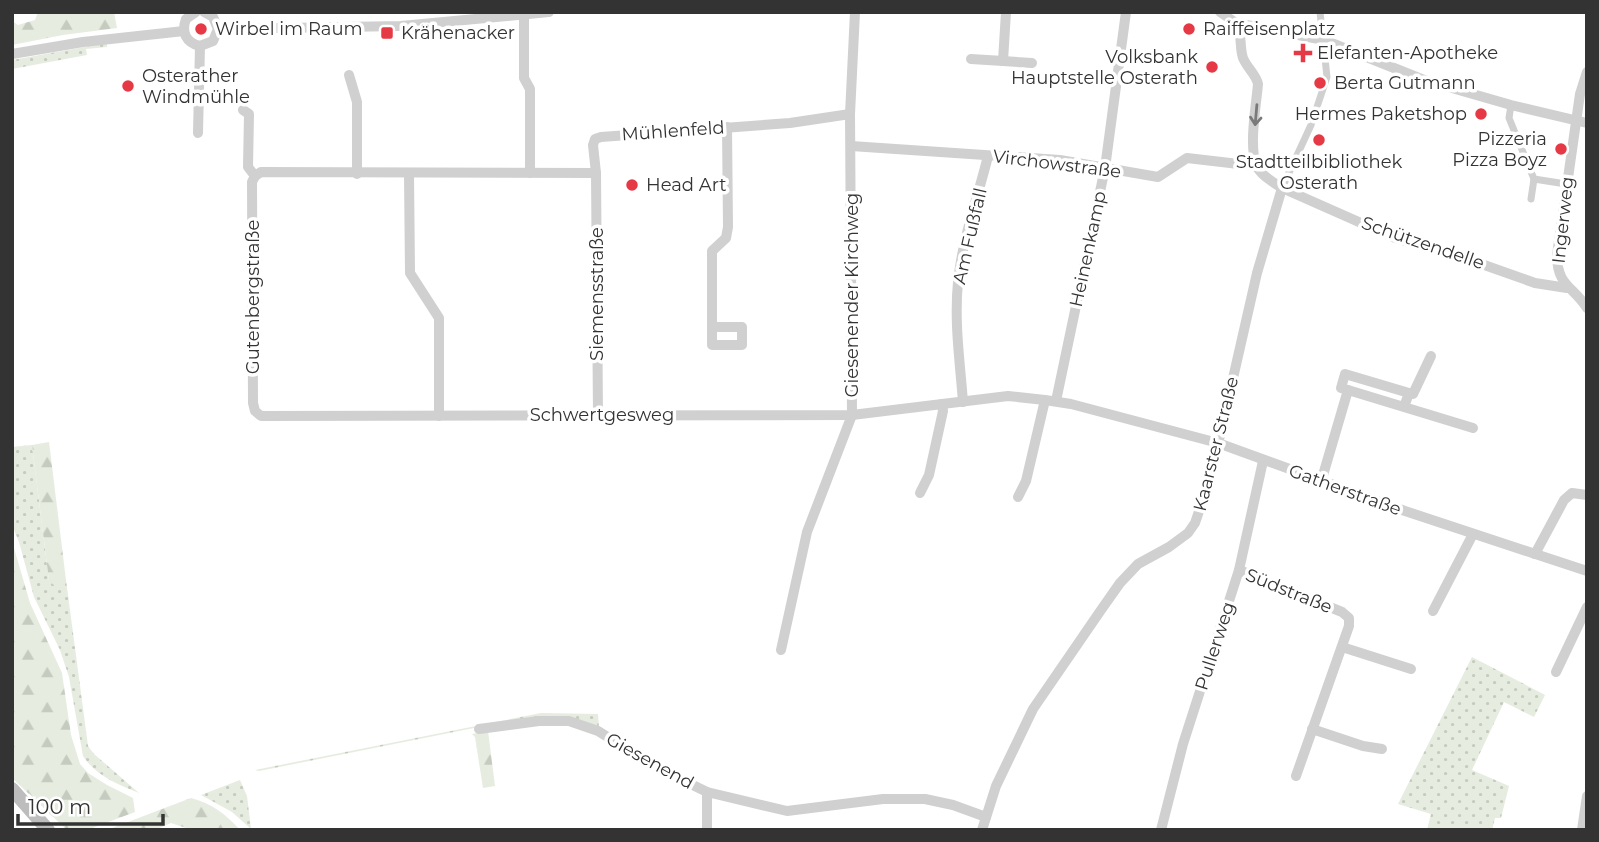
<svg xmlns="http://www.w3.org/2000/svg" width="1599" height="842" viewBox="0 0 1599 842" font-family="Montserrat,sans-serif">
<defs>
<pattern id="grass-dots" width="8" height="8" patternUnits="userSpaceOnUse" patternTransform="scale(1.75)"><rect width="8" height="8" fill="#e6ecdf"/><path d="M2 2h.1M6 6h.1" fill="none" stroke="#c6cbc0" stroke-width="1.8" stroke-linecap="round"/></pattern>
<pattern id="forest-firs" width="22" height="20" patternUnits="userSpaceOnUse" patternTransform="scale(1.75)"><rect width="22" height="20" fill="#e6ecdf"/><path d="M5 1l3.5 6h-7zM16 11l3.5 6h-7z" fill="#c6cbc0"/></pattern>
</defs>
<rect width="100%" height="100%" fill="#fff"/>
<!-- grass -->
<g fill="url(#grass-dots)">
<path d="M107,43V47L86,49L87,55L12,69V60Z"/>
<path d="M32,445L49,581L63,585L66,580L88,746L94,754L139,793C117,784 96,776 83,756L69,677L60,650L34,597L19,542L12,525V447Z"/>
<path d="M1472,657L1545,695L1534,717L1504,702L1472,770L1509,786L1501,818H1495L1492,830H1427L1431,814L1398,804Z"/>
<path d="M541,713L598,714L599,728L570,717L479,727L259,771L255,770Z"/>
<path d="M240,780L247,796L251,829L232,812L201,795Z"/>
</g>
<!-- forest -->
<g fill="url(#forest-firs)">
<path d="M38,12H114L117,28L63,35L12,45V21L18,25L35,20Z"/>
<path d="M49,442L66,580L63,585L55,586L49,581L32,445Z"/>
<path d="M12,541L30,603L62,673L71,735L80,764L88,773L107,785L133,798L135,812L87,830H67L12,778Z"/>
<path d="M488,731L495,786L483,788L475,737L472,734Z"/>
<path d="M191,798C211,803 227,815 240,830H192L171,823L155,830H107Z"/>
</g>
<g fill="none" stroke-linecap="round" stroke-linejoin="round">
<!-- pedestrian -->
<g stroke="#d0d0d0" stroke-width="7">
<path d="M1511,105L1509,118L1534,179L1531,199"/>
<path d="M1534,179L1566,184"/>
<path d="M1282,188L1311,125L1327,77L1320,12"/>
</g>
<!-- minor -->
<g stroke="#d0d0d0" stroke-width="10">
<path d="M196,12L186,19C181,32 186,43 200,46L213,41L218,29L213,17L204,12"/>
<path d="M1220,12L1236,23L1324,40L1424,80L1511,105L1587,123"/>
<path d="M524,15V78L530,89V173"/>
<path d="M1236,23C1243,37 1239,46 1243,58C1247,68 1256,74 1258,84C1256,107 1249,144 1256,165C1260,175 1273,182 1282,188L1395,238L1456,255L1535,283L1567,288"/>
<path d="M218,29L401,26L549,12"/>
<path d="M12,54L83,42L184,31"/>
<path d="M971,59L1003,61L1006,12"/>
<path d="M1003,61L1032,63"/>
<path d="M1587,72L1580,94L1557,255C1557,286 1573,286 1587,308"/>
<path d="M349,75L357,102V174"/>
<path d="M243,110L249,114L248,167L255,176"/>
<path d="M198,133L200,46"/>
<path d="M851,146L1060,160L1158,177L1187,158L1256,166"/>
<path d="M596,173L598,415"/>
<path d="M409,174L410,273L439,318V416"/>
<path d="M255,176L252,182L253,403L255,411L261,416L852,415L1008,396L1045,400L1071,404L1218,443L1405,511L1587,571"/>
<path d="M255,176L261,172L596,173L593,145L595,139L601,137L790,123L850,114"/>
<path d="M712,327H742V345H712V251L726,238L728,227L727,127"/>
<path d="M1409,393L1413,394L1431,356"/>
<path d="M1056,401L1105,168L1126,12"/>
<path d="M963,402C960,362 954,322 958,282C962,240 978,197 988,156"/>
<path d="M1404,407L1409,393L1345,374L1341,388L1348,390L1473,428"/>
<path d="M1321,482L1348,390"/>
<path d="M920,493L929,475L943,411L942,404"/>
<path d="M1018,497L1026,481L1045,400"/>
<path d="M1535,554L1564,500L1572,493L1587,495"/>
<path d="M1239,570L1342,612L1349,618V626L1296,776"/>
<path d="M1433,611L1473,534"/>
<path d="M1342,647L1411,669"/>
<path d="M781,650L807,532L852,415L850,114L855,12"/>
<path d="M1556,672L1587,607"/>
<path d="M479,729L539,721H569L598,731L656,767L707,792L787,811L883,799H925L953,805L986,817"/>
<path d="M1312,729L1363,746L1382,749"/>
<path d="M707,830V792"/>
<path d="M982,830L996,786L1033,709L1101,610L1120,583L1138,564L1169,547L1188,533L1195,523L1210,479L1257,273L1282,188"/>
<path d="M1161,830L1183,744L1239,570L1263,461"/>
<path d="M1582,830L1587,796"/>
</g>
<!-- secondary -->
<path stroke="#bdbdbd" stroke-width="14" d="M12,789L48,830"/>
</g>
<!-- one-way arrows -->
<defs><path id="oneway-shaft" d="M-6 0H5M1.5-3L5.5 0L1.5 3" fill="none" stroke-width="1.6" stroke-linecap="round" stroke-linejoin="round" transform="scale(1.75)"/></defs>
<use stroke="#7a7a7a" href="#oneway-shaft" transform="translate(1256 115) rotate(95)"/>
<!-- markers -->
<g fill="#e63946" stroke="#fff" stroke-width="2.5">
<circle cx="201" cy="29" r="7"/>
<circle cx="1189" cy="29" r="7"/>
<rect x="380" y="26" width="14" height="14" rx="3.5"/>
<path d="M1299.5 42.5h7v7h7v7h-7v7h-7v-7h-7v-7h7z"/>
<circle cx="1212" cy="67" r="7"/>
<circle cx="1320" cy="83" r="7"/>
<circle cx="128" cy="86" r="7"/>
<circle cx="1481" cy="114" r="7"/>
<circle cx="1319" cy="140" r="7"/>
<circle cx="1561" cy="149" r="7"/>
<circle cx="632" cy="185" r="7"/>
</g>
<g text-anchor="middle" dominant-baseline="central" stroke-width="7" stroke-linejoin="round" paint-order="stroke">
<!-- poi labels -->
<g font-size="18" fill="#333" stroke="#fff" text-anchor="start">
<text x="215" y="29">Wirbel im Raum</text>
<text x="1203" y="29">Raiffeisenplatz</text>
<text x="401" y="33">Krähenacker</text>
<text x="1317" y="53">Elefanten-Apotheke</text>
<text x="1198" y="57" text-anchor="end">Volksbank<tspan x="1198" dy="21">Hauptstelle Osterath</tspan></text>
<text x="142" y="76">Osterather<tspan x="142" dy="21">Windmühle</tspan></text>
<text x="1334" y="83">Berta Gutmann</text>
<text x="1467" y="114" text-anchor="end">Hermes Paketshop</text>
<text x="1547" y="139" text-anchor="end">Pizzeria<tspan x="1547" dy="21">Pizza Boyz</tspan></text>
<text x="1319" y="162" text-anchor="middle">Stadtteilbibliothek<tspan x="1319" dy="21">Osterath</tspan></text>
<text x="646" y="185">Head Art</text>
</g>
<!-- street labels -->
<g font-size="18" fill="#333" stroke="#fff">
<text transform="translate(673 131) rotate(-4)">Mühlenfeld</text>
<text transform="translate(1057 164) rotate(7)">Virchowstraße</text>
<text transform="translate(1563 220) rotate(-84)">Ingerweg</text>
<text transform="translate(970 236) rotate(-77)">Am Fußfall</text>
<text transform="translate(1423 243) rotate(19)">Schützendelle</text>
<text transform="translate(1088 249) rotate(-78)">Heinenkamp</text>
<text transform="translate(597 294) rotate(-90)">Siemensstraße</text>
<text transform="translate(852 295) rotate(-90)">Giesenender Kirchweg</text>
<text transform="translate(253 297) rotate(-90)">Gutenbergstraße</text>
<text x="602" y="415">Schwertgesweg</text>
<text transform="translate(1216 444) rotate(-76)">Kaarster Straße</text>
<text transform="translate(1345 490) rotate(20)">Gatherstraße</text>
<text transform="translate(1289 591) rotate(22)">Südstraße</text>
<text transform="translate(1215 646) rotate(-72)">Pullerweg</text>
<text transform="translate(650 761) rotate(29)">Giesenend</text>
</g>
</g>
<!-- border -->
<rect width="1599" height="842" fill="none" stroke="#333333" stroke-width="28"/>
<!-- scale -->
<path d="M18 814v10h145v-10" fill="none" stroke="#333333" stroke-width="3.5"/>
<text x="28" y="814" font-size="21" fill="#333333" stroke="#ffffff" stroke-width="5" paint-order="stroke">100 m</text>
</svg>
